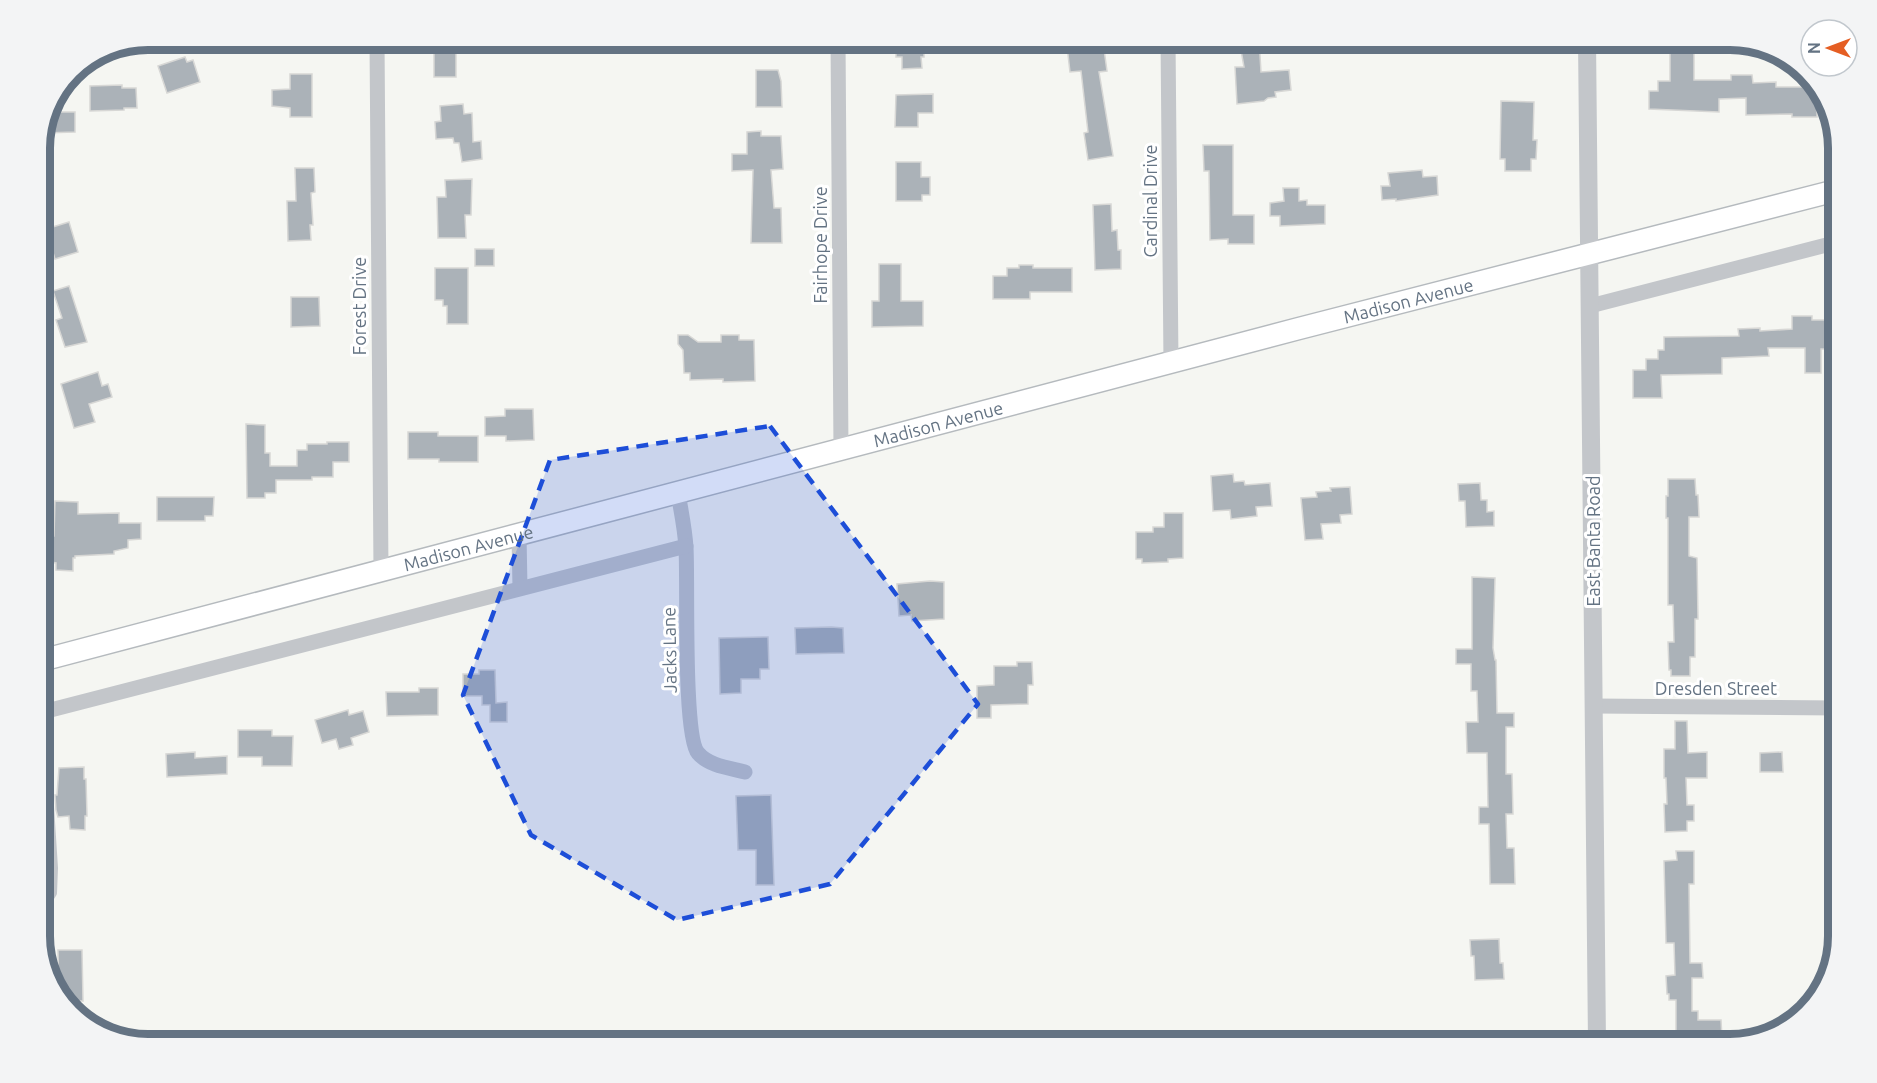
<svg xmlns="http://www.w3.org/2000/svg" width="1877" height="1083" viewBox="0 0 1877 1083" font-family="Ubuntu,sans-serif">
<rect width="100%" height="100%" fill="#f5f6f2"/>
<!-- building -->
<g fill="#abb2b8" stroke="#d7d7d5" stroke-width="1.5">
<path d="M896,39H924V57H921L922,68L902,69V57H896Z"/>
<path d="M1239,39H1259L1261,72L1289,70L1291,90L1275,92L1276,97L1268,98L1264,101L1237,104L1235,67H1244Z"/>
<path d="M1103,42L1107,71L1099,72L1113,156L1088,160L1084,133L1088,132L1081,71L1070,72L1067,46Z"/>
<rect x="434" y="48" width="22" height="29"/>
<path d="M1670,48H1694V80H1731V75H1752L1753,83L1776,82V87H1817L1823,93L1828,108H1817V117H1792V114L1746,115V98L1719,99V112L1649,109V91H1658V81H1670Z"/>
<path d="M185,57L187,62L193,60L200,82L167,93L158,66Z"/>
<path d="M756,70H778L781,81L782,107H756Z"/>
<path d="M290,74H312V117H290V108L272,106V90L290,89Z"/>
<path d="M122,85V88H136L137,108H124V110L90,111V86Z"/>
<path d="M933,94V113H918V127H895L896,95Z"/>
<path d="M1501,101L1534,102L1533,140H1537L1536,159H1531V171H1505V159H1500Z"/>
<path d="M463,104L464,114L472,113L473,142L481,141L482,159L462,162L459,143H454L453,138L436,139L435,122L441,121L440,106Z"/>
<path d="M53,112H75V132L43,133Z"/>
<path d="M761,131V136H781L783,169L771,170L774,208H781L782,243H751L753,170L732,171V154H747V132Z"/>
<path d="M1203,145H1233V215H1254V244H1228V239L1210,240L1209,171H1204Z"/>
<path d="M896,162H921V177H930V195H922V201H896Z"/>
<path d="M295,168H314L315,192L311,193L313,225H310L311,240L288,241L287,201H296Z"/>
<path d="M1422,170L1423,177L1437,176L1438,195L1396,201V199L1382,200L1381,186H1390L1388,173Z"/>
<path d="M472,179L471,215H465L466,238H438L437,197H446L445,180Z"/>
<path d="M1283,188H1299V201L1307,200V205H1325V224L1280,226V216H1270V203L1284,201Z"/>
<path d="M1111,204L1112,231L1117,230L1118,250H1121V269L1095,270L1093,205Z"/>
<path d="M69,222L78,252L55,259L46,229Z"/>
<rect x="475" y="249" width="19" height="17"/>
<path d="M879,264H901V301H923V326L872,327V301H879Z"/>
<path d="M1019,265H1033V268H1072V292H1030V299H993V276H1007V268H1019Z"/>
<path d="M435,268H468V324H447V306H443V300H435Z"/>
<path d="M69,286L87,342L65,347L56,320L62,318L53,291Z"/>
<path d="M291,297H319L320,326L291,327Z"/>
<path d="M1792,316H1812V320H1830V349H1821V373H1805V348H1768L1769,356L1722,358V374L1661,375L1662,398H1633V370H1646V359H1658V350H1664V337L1739,336L1738,329L1760,328V331L1792,329Z"/>
<path d="M678,335H688L698,342H721V335H739V340H754L755,381L723,382V379L690,380V373H684L683,350L678,344Z"/>
<path d="M98,372L102,386L108,384L112,397L89,404L95,422L74,428L61,384Z"/>
<path d="M505,409H533L534,440L506,441V436H485V417L505,416Z"/>
<path d="M246,424L265,425V453H270V466H297V450H307V444H327V442H349V462H333V477H312V480H276V493H265V498H247Z"/>
<path d="M408,432H438V436H478V462H439V459H408Z"/>
<path d="M1233,474L1234,482L1244,481L1245,485L1270,483L1272,506L1256,507L1257,516L1231,519L1230,510L1213,511L1211,476Z"/>
<path d="M1668,479H1695L1696,495H1698L1699,517H1689V556L1697,558L1698,619H1695V657H1690V676H1671V670H1669L1668,642H1674L1673,605H1668V518H1666V496H1668Z"/>
<path d="M1480,483L1481,500H1487V512L1494,511V526L1466,527L1465,501H1459L1458,484Z"/>
<path d="M1350,487L1352,514L1340,515L1341,523L1321,524L1323,539L1305,540L1301,498L1317,497L1316,492L1331,491L1330,488Z"/>
<path d="M157,497H214L213,516H205V521H157Z"/>
<path d="M55,501L78,502V514L119,513V523H141V539L128,540V548L114,551V554L75,556V558H73V571L56,570V563L39,560V536H54Z"/>
<path d="M1164,513H1183V558L1168,559V562L1142,563V559H1136V532H1153V527H1164Z"/>
<path d="M1472,577L1495,578L1493,648L1495,660H1496L1497,713H1514V727H1506V774H1512L1513,814H1506L1507,848H1514L1515,884H1490L1489,824H1479V807H1488L1487,753H1467L1466,722H1478L1477,691H1471V664H1456V649H1472Z"/>
<path d="M930,581L944,582V619L912,621L911,615L899,616L897,584Z"/>
<path d="M831,627L843,628L844,653L796,654L795,628Z"/>
<path d="M768,637L769,669H760V679H741V693L720,694L719,638Z"/>
<path d="M1017,662H1032L1033,685H1028V704L991,705V718H977V686L994,685V666H1017Z"/>
<path d="M479,670H495L496,703L507,702V722H490V705H482V696H463V674H479Z"/>
<path d="M419,688H438V715L387,716L386,692H419Z"/>
<path d="M348,710L349,715L363,711L369,732L351,738L353,745L339,749L336,739L322,743L315,720Z"/>
<path d="M1675,721H1687L1688,753L1707,752V778H1686L1687,805H1694V821H1687V831L1665,832L1664,804H1667L1666,778H1664V749H1675Z"/>
<path d="M238,730H272V736H293L292,766H262V757H238Z"/>
<path d="M195,752V758L227,756V774L167,777L166,754Z"/>
<path d="M1782,752L1783,772H1760V753Z"/>
<path d="M84,767V779H86L87,816H85V830L70,829L69,816L58,817L56,810L55,795H57L59,768Z"/>
<path d="M771,795L774,885H756V850H738L736,796Z"/>
<path d="M1676,851H1694V884H1689L1690,963H1702L1703,978H1692V1011H1698V1020H1721L1722,1039H1713V1044H1676V1000H1669V994H1667L1666,976L1675,975L1674,943H1666L1664,861L1677,860Z"/>
<path d="M1499,939L1500,963H1503L1504,979L1475,980L1474,956H1471L1470,940Z"/>
<path d="M58,950H82L83,1001H63L59,997Z"/>
</g>
<g fill="none" stroke-linecap="round" stroke-linejoin="round">
<!-- secondary casing -->
<g stroke="#b5babe" stroke-width="24">
<g id="secondary">
<path id="s1" d="M39,661L1297,329L1838,190"/>
</g>
</g>
<!-- service -->
<path stroke="#c3c6ca" stroke-width="8" d="M39,758L48,775L54,868L53,893L44,907L39,909"/>
<!-- minor -->
<g stroke="#c3c6ca" stroke-width="15">
<path d="M377,39L381,572"/>
<path d="M838,39L841,450"/>
<path d="M1168,39L1171,363"/>
<path d="M1590,306L1838,242"/>
<path d="M678,493C681,511 685,529 686,548C688,580 683,736 698,753C709,766 729,768 745,772"/>
<path d="M519,535L520,588"/>
<path d="M1594,706L1838,708"/>
<path d="M39,713L686,546"/>
</g>
<!-- tertiary -->
<path stroke="#c3c6ca" stroke-width="18" d="M1587,39L1597,1044"/>
<!-- secondary -->
<use href="#secondary" stroke="#fff" stroke-width="21"/>
</g>
<!-- marked area -->
<path fill="#1d4ed8" fill-opacity="0.2" stroke="#1d4ed8" stroke-width="4.5" stroke-dasharray="12 8" stroke-linejoin="round" d="M770,426L978,704L830,884L677,920L531,835L463,695L550,460Z"/>
<g text-anchor="middle" dominant-baseline="central" stroke-width="6" stroke-linejoin="round" paint-order="stroke">
<!-- street labels -->
<g font-size="18" fill="#647383" stroke="#fff">
<text transform="translate(1150 201) rotate(-90)">Cardinal Drive</text>
<text transform="translate(820 245) rotate(-90)">Fairhope Drive</text>
<text stroke="none"><textPath href="#s1" startOffset="1416">Madison Avenue</textPath></text>
<text transform="translate(359 306) rotate(-90)">Forest Drive</text>
<text stroke="none"><textPath href="#s1" startOffset="930">Madison Avenue</textPath></text>
<text transform="translate(1593 541) rotate(-90)">East Banta Road</text>
<text stroke="none"><textPath href="#s1" startOffset="444">Madison Avenue</textPath></text>
<text transform="translate(669 650) rotate(-91)">Jacks Lane</text>
<text x="1716" y="688">Dresden Street</text>
</g>
</g>
<!-- crop -->
<path d="M0 0H1877V1083H0ZM148 50H1730A98 98 0 0 1 1828 148V936A98 98 0 0 1 1730 1034H148A98 98 0 0 1 50 936V148A98 98 0 0 1 148 50Z" fill="#f3f4f5" fill-rule="evenodd"/>
<path fill="none" stroke="#647383" stroke-width="8" d="M148 50H1730A98 98 0 0 1 1828 148V936A98 98 0 0 1 1730 1034H148A98 98 0 0 1 50 936V148A98 98 0 0 1 148 50Z"/>
<!-- north arrow -->
<g transform="translate(1829 48) rotate(270)"><circle r="28" fill="#ffffff" stroke="#c1c7cd" stroke-width="1.5"/>
<path d="M0-4.5L10 22L0 15L-10 22Z" fill="#e55e23"/>
<text y="-9" font-size="16" font-weight="bold" text-anchor="middle" fill="#647383">N</text>
</g>
</svg>
